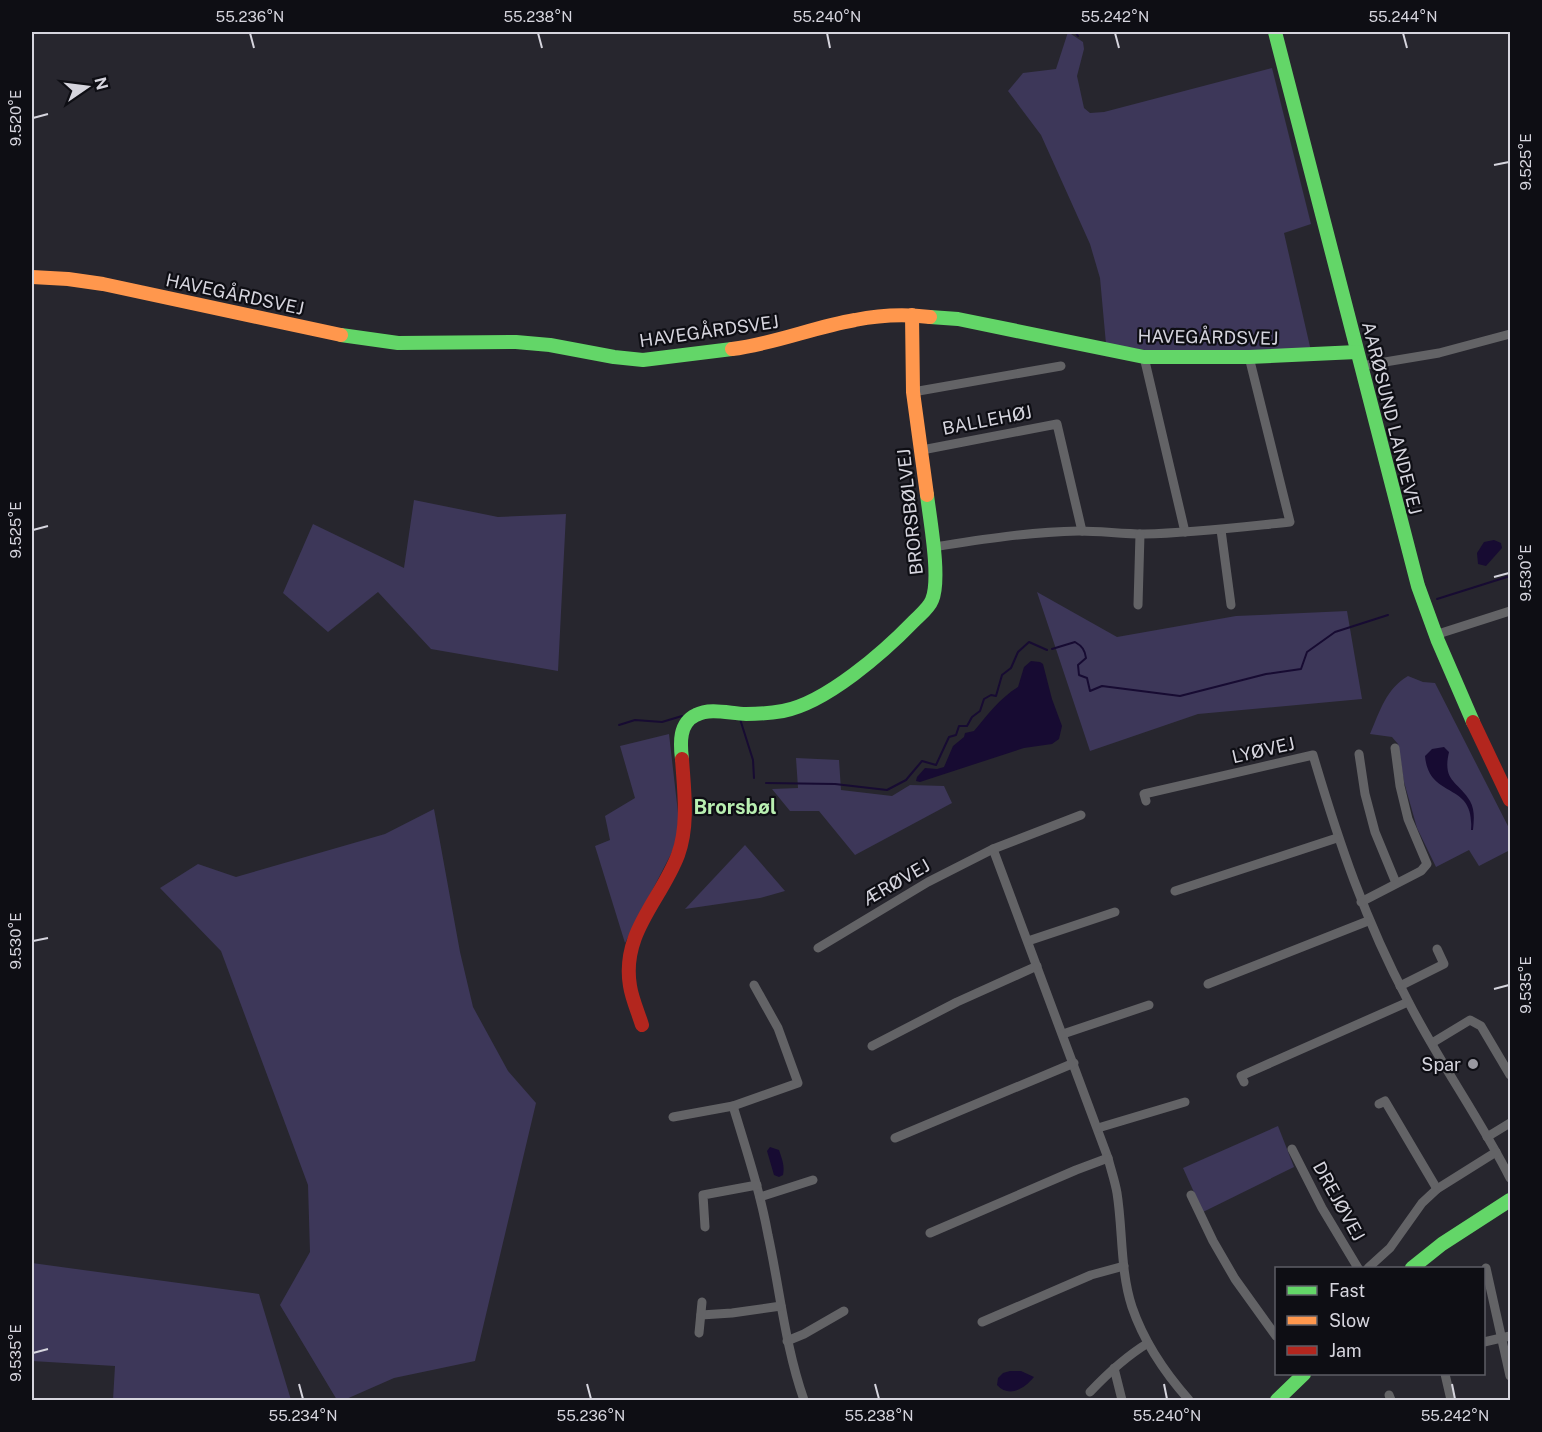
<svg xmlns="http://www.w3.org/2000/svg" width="1542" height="1432" viewBox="0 0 1542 1432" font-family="'Public Sans',sans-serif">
<rect width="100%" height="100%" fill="#27262e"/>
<!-- green -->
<g fill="#3d3759">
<path d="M1068,32L1083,42L1084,49L1077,76L1084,108L1090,113L1104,112L1272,68L1311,224L1284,233L1311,351L1145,350L1106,344L1100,278L1090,244L1041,135L1008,91L1023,73L1056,69Z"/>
<path d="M414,500L498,517L566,514L558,671L431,649L378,592L328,632L283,593L313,524L404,568Z"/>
<path d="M1037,592L1117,637L1236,616L1347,611L1362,699L1198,714L1090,751Z"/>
<path d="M1408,676L1423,682L1435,683L1510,830V850L1479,866L1469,850L1436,867L1417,828L1404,782L1398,744L1392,737L1370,734C1380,711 1386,689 1408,676Z"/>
<path d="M669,734L680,830L672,852L625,943L595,846L610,840L605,816L635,798L620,746Z"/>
<path d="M796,758L839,760L841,790L892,796L910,785L944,786L952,803L855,855L819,811H790L772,789L798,788Z"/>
<path d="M434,809L460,952L473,1007L508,1071L536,1103L475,1361L394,1378L344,1400H337L280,1305L310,1252L308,1185L221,951L160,888L198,864L236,877L385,834Z"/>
<path d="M745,845L785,891L760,898L685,909Z"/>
<path d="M1278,1126L1294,1167L1203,1212L1183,1168Z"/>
<path d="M32,1263L259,1294L291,1400H113L115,1366L32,1361Z"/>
</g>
<!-- water -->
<g fill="#170b32">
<path d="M1494,540L1501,543L1502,548L1486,566L1478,564L1477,553L1484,542Z"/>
<path d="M1031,661L1040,662L1043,664L1052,699L1062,726L1059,739L1052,744L1024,748L920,782L916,781L917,777L925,768L937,769L944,767L953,746L964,737L965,733L974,731C988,714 1000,698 1018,687L1024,667Z"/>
<path d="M1444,747L1449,752C1442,782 1458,781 1470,801C1475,810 1474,820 1473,830H1471C1475,780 1429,801 1425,756L1432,749Z"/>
<path d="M770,1147L779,1150C782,1159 785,1166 783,1175L779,1177L774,1175L767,1151Z"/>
<path d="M1010,1371H1021L1034,1377C1024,1389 1009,1398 997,1385L998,1378L1003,1373Z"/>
</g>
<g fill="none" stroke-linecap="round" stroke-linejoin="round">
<!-- stream -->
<g stroke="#170b32" stroke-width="2">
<path d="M1075,32L1078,36"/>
<path d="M1437,599L1510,576"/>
<path d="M1052,649L1075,642C1082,646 1085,650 1086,658L1078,665L1079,675L1087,678L1090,691L1102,686L1180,696L1266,674L1301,669L1307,652L1335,632L1388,615"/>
<path d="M740,719L753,760L754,778"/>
<path d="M619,725L635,720L662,722L682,716"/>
<path d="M766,783L835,784L887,790L906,780L922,761L936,765L949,737L956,735L959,726H967L972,717L980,711L984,699L991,695L996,696L1002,675L1011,668L1018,652L1029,642L1047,650"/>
</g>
<!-- street -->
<g stroke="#636366" stroke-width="9">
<path d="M1144,357L1185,532"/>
<path d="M1361,366L1439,353L1510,334"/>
<path d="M913,392L1061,366"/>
<path d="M922,450L1057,424L1082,531"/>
<path d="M1221,530L1231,605"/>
<path d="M934,547C983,539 1030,532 1079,531C1101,531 1122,534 1144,534C1193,533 1241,527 1290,522L1249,357"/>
<path d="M1138,605L1140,534"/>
<path d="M1435,635L1510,611"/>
<path d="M1359,754L1365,794L1375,832L1396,883"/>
<path d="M1146,801L1144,794L1313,755C1339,843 1365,920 1408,1001C1439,1062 1479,1117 1510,1178"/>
<path d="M993,849L1108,1158C1111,1170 1115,1181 1117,1193C1123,1231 1120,1270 1132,1307C1144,1342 1165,1373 1189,1400"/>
<path d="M1175,891L1337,838"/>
<path d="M1361,902L1421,871L1427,864L1408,819L1400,786L1395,748"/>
<path d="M1028,941L1115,912"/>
<path d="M818,948L928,882L993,849L1081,815"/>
<path d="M1208,984L1368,921"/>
<path d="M1400,986L1444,964L1437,949"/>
<path d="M1063,1034L1149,1005"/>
<path d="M1432,1043L1470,1020L1481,1026L1510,1075"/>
<path d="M872,1046L957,1002L1037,966"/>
<path d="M1244,1082L1241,1076L1408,1002"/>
<path d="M1379,1104L1385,1101L1437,1189"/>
<path d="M733,1106C746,1149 760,1191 768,1235C780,1290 785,1346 804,1400"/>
<path d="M673,1117L733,1106L798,1083L778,1028L754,985"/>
<path d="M1098,1128L1185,1102"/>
<path d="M1487,1137L1510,1123"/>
<path d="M895,1138L1074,1063"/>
<path d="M1292,1149L1322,1208L1358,1268"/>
<path d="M1191,1195L1213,1241L1235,1279L1276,1336"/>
<path d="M760,1197L813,1180"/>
<path d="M705,1227L703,1195L757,1185"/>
<path d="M930,1233L1076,1170L1108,1158"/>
<path d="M1368,1268L1390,1248L1422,1203L1437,1189L1496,1152"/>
<path d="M1486,1268L1510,1376"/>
<path d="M701,1315L732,1313L781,1306"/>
<path d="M982,1322L1091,1275L1124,1266"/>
<path d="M699,1333L702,1302"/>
<path d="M787,1341L804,1334L844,1311"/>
<path d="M1484,1342L1510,1336"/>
<path d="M1114,1368L1122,1400"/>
<path d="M1445,1374L1451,1400"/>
<path d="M1090,1392C1108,1373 1125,1357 1148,1343"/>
<path d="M1389,1395L1391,1400"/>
</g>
<!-- fast -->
<g stroke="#63d668" stroke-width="14">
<path d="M1275,32L1418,586L1438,641L1473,722"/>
<path d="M930,317L958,319L1144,357H1249L1357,352"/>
<path d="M341,335L398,343L516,342L550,345L614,357L643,360L732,349"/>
<path d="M682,759C680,743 679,723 696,715C711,707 731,714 746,714C758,714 771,713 783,711C826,703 884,652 914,621C920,615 929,608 932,600C941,579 930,520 927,495"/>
<path d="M1412,1268L1442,1244L1510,1200"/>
<path d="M1277,1400L1304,1374"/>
</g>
<!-- slow -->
<g stroke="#ff974d" stroke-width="14">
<path d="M32,277L68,279L103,284L341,335"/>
<path d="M912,315L913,392L927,495"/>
<path d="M732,349C774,344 814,327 855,320C880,315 905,314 930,317"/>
</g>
<!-- jam -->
<g stroke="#b3261e" stroke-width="14">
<path d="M1473,722L1510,800"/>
<path d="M642,1025C638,1012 632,999 630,986C621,933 661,900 678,855C689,825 684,790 682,759"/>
</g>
</g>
<!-- ticks -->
<path fill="none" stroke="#d6d5de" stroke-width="2" d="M250,33L254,48M538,33L542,48M827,33L830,48M1115,33L1119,48M1403,33L1407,48M33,118L48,114M1494,165L1509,162M33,530L48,526M1494,577L1509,573M33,941L48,938M1494,989L1509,985M33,1353L48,1349M299,1384L303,1399M587,1384L591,1399M875,1384L879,1399M1164,1384L1167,1399M1452,1384L1455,1399"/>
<!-- markers -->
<circle fill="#9998a0" stroke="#0e0e14" stroke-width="2" cx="1473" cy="1064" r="6"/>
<g text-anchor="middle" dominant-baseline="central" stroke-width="4.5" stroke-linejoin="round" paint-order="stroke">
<!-- street labels -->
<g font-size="18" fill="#d6d5de" stroke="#0e0e14">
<text transform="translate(235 294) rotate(12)">HAVEGÅRDSVEJ</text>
<text transform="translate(709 331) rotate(-8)">HAVEGÅRDSVEJ</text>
<text transform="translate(1208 337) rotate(1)">HAVEGÅRDSVEJ</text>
<text transform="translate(1392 418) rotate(76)">AARØSUND LANDEVEJ</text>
<text transform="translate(987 420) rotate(-11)">BALLEHØJ</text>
<text transform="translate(910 512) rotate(-96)">BRORSBØLVEJ</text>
<text transform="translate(1263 750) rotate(-13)">LYØVEJ</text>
<text transform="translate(896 882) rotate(-30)">ÆRØVEJ</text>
<text transform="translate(1339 1201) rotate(61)">DREJØVEJ</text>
</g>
<!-- poi labels -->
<g font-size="18" fill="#d6d5de" stroke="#0e0e14" text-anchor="end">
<text x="1461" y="1064">Spar</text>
</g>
<!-- neighbourhood labels -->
<g font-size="20" font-weight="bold" fill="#b9efb1" stroke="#0e0e14">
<text x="735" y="807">Brorsbøl</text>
</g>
</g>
<!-- border -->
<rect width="1542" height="1432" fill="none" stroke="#0e0e14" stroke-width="66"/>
<!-- legend -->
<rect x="1275" y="1267" width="210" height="108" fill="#0e0e14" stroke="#5e5e65" stroke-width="1.5"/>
<rect x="1287" y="1286" width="30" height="9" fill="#63d668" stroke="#5e5e65" stroke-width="1.5"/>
<text x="1329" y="1297" font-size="18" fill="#d6d5de">Fast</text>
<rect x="1287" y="1316" width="30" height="9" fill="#ff974d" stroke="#5e5e65" stroke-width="1.5"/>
<text x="1329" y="1327" font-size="18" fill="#d6d5de">Slow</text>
<rect x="1287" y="1346" width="30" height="9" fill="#b3261e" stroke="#5e5e65" stroke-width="1.5"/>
<text x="1329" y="1357" font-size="18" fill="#d6d5de">Jam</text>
<!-- north arrow -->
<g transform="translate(87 87) rotate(76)" stroke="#0e0e14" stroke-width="4.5" paint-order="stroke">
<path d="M0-4.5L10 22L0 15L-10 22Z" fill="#d6d5de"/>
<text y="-9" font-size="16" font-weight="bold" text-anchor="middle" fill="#d6d5de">N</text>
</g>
<rect x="33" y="33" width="1476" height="1366" fill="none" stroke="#d6d5de" stroke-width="2"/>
<g font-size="15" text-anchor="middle" fill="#d6d5de">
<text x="250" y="22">55.236°N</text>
<text x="538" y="22">55.238°N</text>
<text x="827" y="22">55.240°N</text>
<text x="1115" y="22">55.242°N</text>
<text x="1403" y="22">55.244°N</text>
<text transform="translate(16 118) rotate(-90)" y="5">9.520°E</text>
<text transform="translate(1526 162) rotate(-90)" y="5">9.525°E</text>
<text transform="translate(16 530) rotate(-90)" y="5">9.525°E</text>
<text transform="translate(1526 573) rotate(-90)" y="5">9.530°E</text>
<text transform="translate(16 941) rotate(-90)" y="5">9.530°E</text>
<text transform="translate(1526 985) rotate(-90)" y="5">9.535°E</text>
<text transform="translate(16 1353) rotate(-90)" y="5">9.535°E</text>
<text x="303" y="1421">55.234°N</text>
<text x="591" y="1421">55.236°N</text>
<text x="879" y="1421">55.238°N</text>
<text x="1167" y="1421">55.240°N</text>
<text x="1455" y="1421">55.242°N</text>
</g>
</svg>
